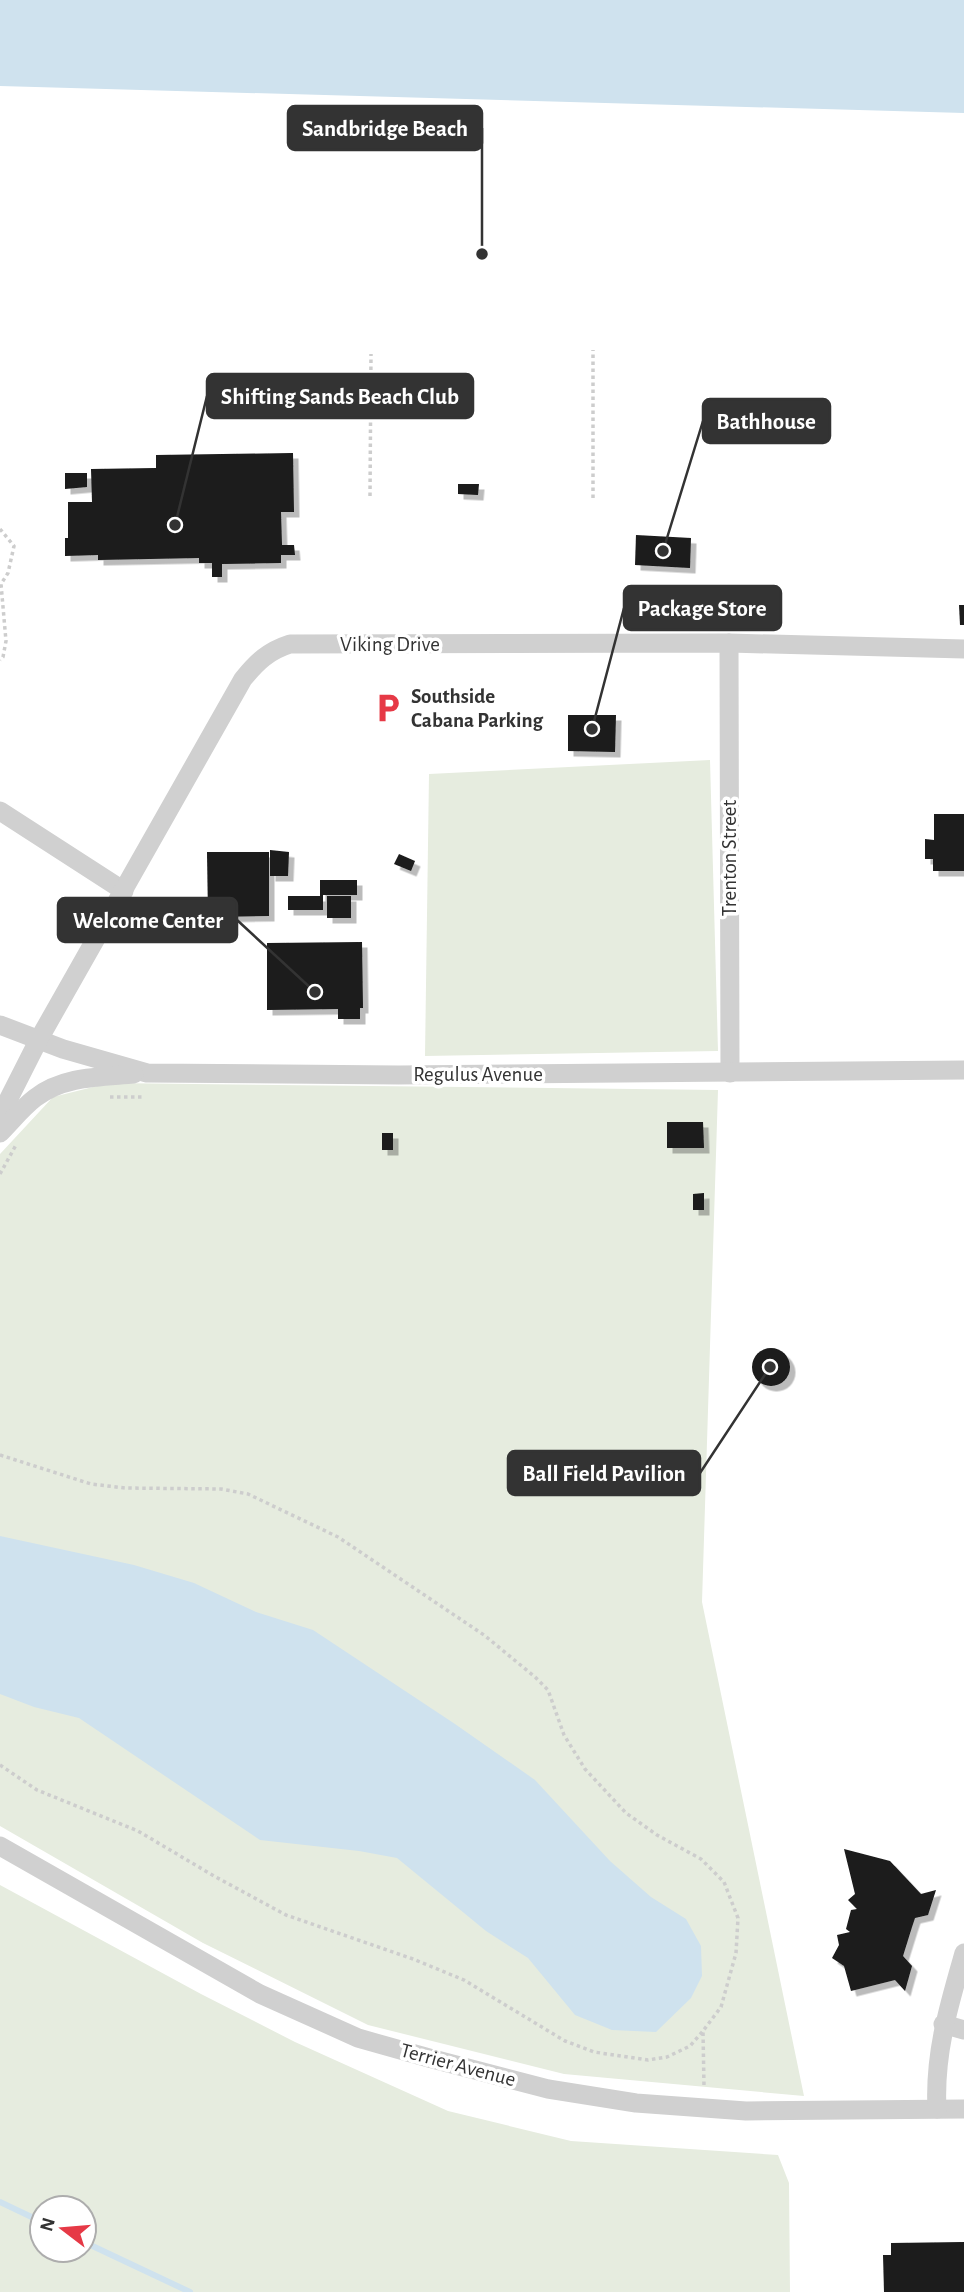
<svg xmlns="http://www.w3.org/2000/svg" width="964" height="2292" viewBox="0 0 964 2292" font-family="'Alegreya Sans',sans-serif">
<defs>
<filter id="shadow"><feDropShadow dx="5.5" dy="5.5" stdDeviation="0" flood-color="#0004"/></filter>
</defs>
<rect width="100%" height="100%" fill="#fff"/>
<!-- green -->
<g fill="#e6ecdf" fill-rule="evenodd">
<path d="M710,760L718,1051L425,1056L429,774Z"/>
<path d="M109,1083L718,1090L702,1602L804,2096L564,2074L368,2025L203,1943L0,1826V1154L53,1097Z"/>
<path d="M0,1885L201,1994L295,2042L448,2111L571,2141L778,2155L789,2183L790,2292H0ZM42,2208H84V2250H42Z"/>
</g>
<!-- water -->
<g fill="#cfe2ee">
<path d="M0,0H964V113L0,86Z"/>
<path d="M0,1536L134,1565L194,1583L256,1612L313,1630L455,1724L535,1780L610,1861L651,1897L686,1919L701,1946L702,1976L691,1998L656,2032L612,2030L575,2015L528,1958L486,1931L397,1858L359,1851L260,1840L79,1718L34,1707L0,1694Z"/>
</g>
<g fill="none" stroke-linecap="round" stroke-linejoin="round">
<!-- stream -->
<g stroke="#cfe2ee" stroke-width="6">
<path d="M0,2202L42,2222"/>
<path d="M84,2242L190,2292"/>
</g>
</g>
<!-- building -->
<g fill="#1a1a1a" filter="url(#shadow)">
<path d="M293,453L294,512H281L282,545H294L295,555H281V563L222,564V577H212V563H199V558L98,560V555L65,556V538H68V502H92L91,469L156,468V455Z"/>
<path d="M65,473H87V487L65,489Z"/>
<path d="M458,484H479L478,495L458,494Z"/>
<path d="M636,535L691,538L690,568L635,565Z"/>
<path d="M959,605H964V625H960Z"/>
<path d="M568,715H616L615,752L568,751Z"/>
<path d="M934,814H964V871H933V859H925V839L934,840Z"/>
<path d="M270,850L289,852L288,876H270Z"/>
<path d="M207,852H269V916L208,917Z"/>
<path d="M399,854L415,861L411,871L394,864Z"/>
<path d="M320,880H357V895H323V910H288V896H320Z"/>
<rect x="327" y="896" width="24" height="22"/>
<path d="M362,942L363,1008H360V1019H338V1009L267,1010V943Z"/>
<path d="M667,1122H703L704,1148H667Z"/>
<rect x="382" y="1133" width="11" height="17"/>
<path d="M704,1193V1210H693V1194Z"/>
<circle cx="771" cy="1367" r="19"/>
<path d="M844,1849L890,1861L921,1894L936,1890L928,1915L915,1918L912,1927L903,1956L912,1966L905,1991L895,1980L851,1991L844,1966L832,1958L839,1945L837,1935L850,1932L846,1929L851,1910L857,1909L848,1900L855,1894Z"/>
<path d="M964,2242V2292H884L883,2255H891V2243Z"/>
</g>
<g fill="none" stroke-linecap="round" stroke-linejoin="round">
<!-- path -->
<g stroke="#cdcdcd" stroke-width="3.5" stroke-dasharray="3.5 3.5" stroke-linecap="butt">
<path d="M370,496L371,354"/>
<path d="M593,498V350"/>
<path d="M0,529L14,546L8,573L1,584L6,641L3,657L0,660"/>
<path d="M110,1097H144"/>
<path d="M0,1174L16,1145"/>
<path d="M0,1455L91,1484L125,1488L221,1489L248,1494L338,1537L484,1635L535,1677L548,1690L564,1735L585,1769L626,1813L657,1835L701,1859L724,1882L738,1918L736,1953L721,2007L703,2031L704,2087"/>
<path d="M0,1765L37,1790L138,1831L214,1876L286,1915L413,1959L464,1980L565,2041L594,2052L648,2060L667,2057L690,2046L703,2031"/>
</g>
<!-- minor -->
<g stroke="#d0d0d0" stroke-width="19">
<path d="M729,643L730,1073"/>
<path d="M0,811L124,891"/>
<path d="M0,1025L63,1049L147,1073L399,1075L964,1070"/>
<path d="M0,1116L39,1039L243,679C257,662 268,651 290,644L729,643L964,649"/>
<path d="M0,1133C11,1122 22,1108 35,1098C63,1076 100,1077 134,1074"/>
<path d="M0,1846L260,1994L358,2038L429,2058L548,2089L636,2103L746,2111L964,2109"/>
<path d="M943,2024L964,2030"/>
<path d="M937,2109C934,2054 949,2005 964,1953"/>
</g>
</g>
<!-- icons -->
<defs>
<g id="parking-bare" transform="scale(2.415)"><path d="M-3.5-5.5H1a3.5 3.5 0 0 1 0 7H-1V5.5H-3.5ZM-1-3.4V-.6H.8a1.4 1.4 0 0 0 0-2.8Z" fill="#e63946" stroke="#fff" stroke-width="2.5" paint-order="stroke"/></g>
</defs>
<g fill-rule="evenodd">
<use href="#parking-bare" x="388" y="708"/>
</g>
<g text-anchor="middle" dominant-baseline="central" stroke-width="7" stroke-linejoin="round" paint-order="stroke">
<!-- street labels -->
<g font-size="21" fill="#333" stroke="#fff">
<text x="390" y="644">Viking Drive</text>
<text transform="translate(729 858) rotate(-90)">Trenton Street</text>
<text x="478" y="1074">Regulus Avenue</text>
<text transform="translate(458 2065) rotate(15)">Terrier Avenue</text>
</g>
<!-- poi labels -->
<g font-size="21" font-weight="bold" fill="#333" stroke="#fff" text-anchor="start">
<text x="411" y="696">Southside<tspan x="411" dy="24">Cabana Parking</tspan></text>
</g>
</g>
<!-- callouts -->
<path fill="none" stroke="#333" stroke-width="2.5" d="M482 254L482 128M175 525L207 396M663 551L703 421M592 729L624 608M315 992L237 920M770 1367L700 1473"/>
<g fill="#333" stroke="#fff" stroke-width="2.5">
<circle cx="482" cy="254" r="7"/>
<circle cx="175" cy="525" r="7"/>
<circle cx="663" cy="551" r="7"/>
<circle cx="592" cy="729" r="7"/>
<circle cx="315" cy="992" r="7"/>
<circle cx="770" cy="1367" r="7"/>
</g>
<g fill="#333" stroke="#333" stroke-width="2.5">
<rect x="288" y="106" width="194" height="44" rx="7"/>
<rect x="207" y="374" width="266" height="44" rx="7"/>
<rect x="703" y="399" width="127" height="44" rx="7"/>
<rect x="624" y="586" width="157" height="44" rx="7"/>
<rect x="58" y="898" width="179" height="44" rx="7"/>
<rect x="508" y="1451" width="192" height="44" rx="7"/>
</g>
<g font-size="23" text-anchor="middle" font-weight="bold" fill="#fff">
<text x="385" y="136">Sandbridge Beach</text>
<text x="340" y="404">Shifting Sands Beach Club</text>
<text x="766" y="429">Bathhouse</text>
<text x="702" y="616">Package Store</text>
<text x="148" y="928">Welcome Center</text>
<text x="604" y="1481">Ball Field Pavilion</text>
</g>
<!-- north arrow -->
<g transform="translate(63 2229) rotate(286)"><circle r="33" fill="#ffffff" stroke="#adadad" stroke-width="2"/>
<path d="M0-5L12 26L0 18L-12 26Z" fill="#e63946"/>
<text y="-10" font-size="19" font-weight="bold" text-anchor="middle" fill="#333333">N</text>
</g>
</svg>
